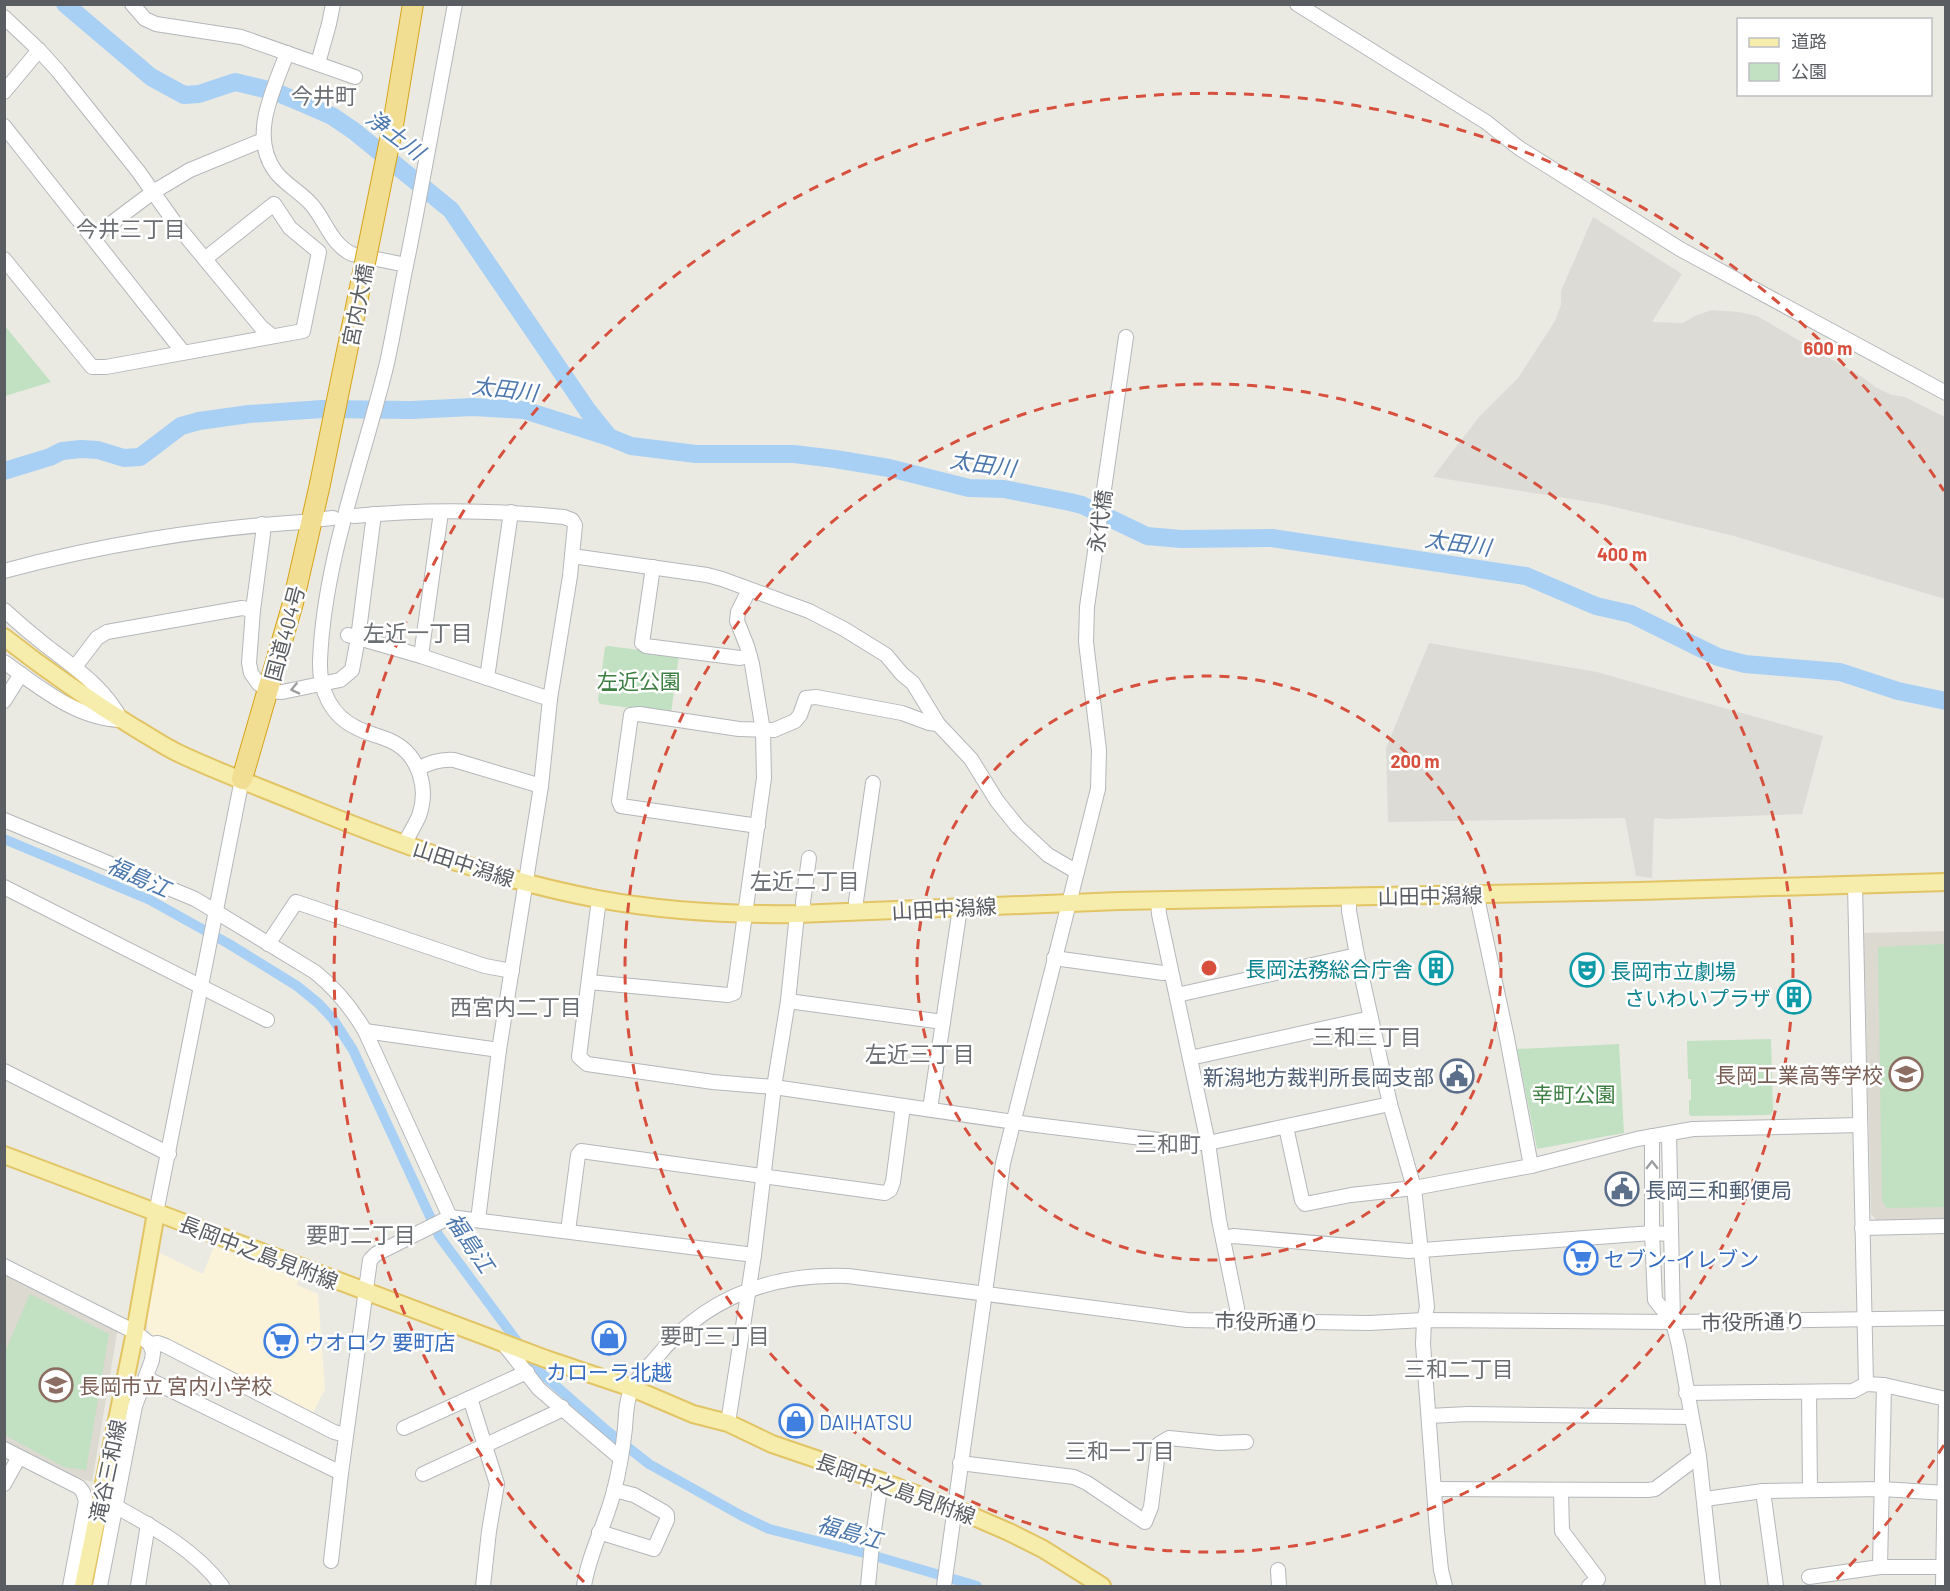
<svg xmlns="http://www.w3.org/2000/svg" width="1950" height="1591" viewBox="0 0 1950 1591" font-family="Barlow,'Noto Sans JP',sans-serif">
<rect width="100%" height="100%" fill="#ebeae2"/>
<!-- commercial -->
<path fill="#faf3d9" d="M214,1246L299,1279L297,1285L318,1294L325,1389L311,1417L153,1336L148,1329L146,1319L160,1253L203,1274Z"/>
<!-- industrial -->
<g fill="#dddbd6">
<path d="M1593,217L1682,274L1652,322L1683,323L1695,316L1712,310L1739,312L1757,316L1864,378L1875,387L1892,395L1905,397L1945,417V599L1734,536L1602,504L1433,477L1479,417L1518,378L1555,321L1561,305V291Z"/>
<path d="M1429,643L1597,672L1823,736L1802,814L1667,819L1654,818L1652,878L1636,876L1625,818L1388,822L1386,748Z"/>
</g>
<!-- education -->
<g fill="#dbd9d0">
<path d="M1945,931V1220L1877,1221L1871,1214L1864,933Z"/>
<path d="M4,1271L118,1327L92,1482L64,1473L5,1442Z"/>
</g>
<!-- green -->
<g fill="#c1e1c2">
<path d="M4,326H5L51,382L5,396Z"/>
<path d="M608,646L679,655L671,713L600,704L598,700L605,647Z"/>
<path d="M1945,944V1207L1887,1208L1882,1201L1878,947Z"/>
<path d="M1771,1039L1773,1111L1770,1115L1691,1116L1689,1114V1100H1691V1079H1688L1687,1041Z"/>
<path d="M1619,1044L1624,1133L1537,1149L1517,1049Z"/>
<path d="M30,1294L109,1334L86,1470L64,1467L5,1435V1352Z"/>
</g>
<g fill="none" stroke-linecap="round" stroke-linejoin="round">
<!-- canal -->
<path stroke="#a8d0f5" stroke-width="10" d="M4,839L150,900L229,944L297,986L318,1003L333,1019L353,1050L439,1236L539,1371L606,1430L649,1464L742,1516L769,1529L868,1554L977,1586"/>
<!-- river -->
<g stroke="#a8d0f5" stroke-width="18">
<path d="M65,4L151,77L184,95L199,94L235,82L273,91L302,103L332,116L354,131L451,210L588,411L609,437"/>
<path d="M4,471L50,457L62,451L81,449L98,450L124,458L140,457L181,426L199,421L249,414L322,409L411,410L473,407L524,410L609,437L631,446L696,454H794L835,459L889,468L969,488L1004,489L1070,502L1082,505L1147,536L1181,539L1272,538L1526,576L1596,606L1631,614L1718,657L1745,664L1840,672L1898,691L1946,701"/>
</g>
<!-- minor casing -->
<g stroke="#b4b7bb" stroke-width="16">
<g id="minor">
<path d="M132,4L145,19L156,24L241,37L355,77"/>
<path d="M1297,4L1486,122L1519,148L1680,249L1946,393"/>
<path d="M4,17L39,50L58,71L138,171L175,223L261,327L272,336"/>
<path d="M287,53C274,89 249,135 275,171C284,184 301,192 312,205C326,222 332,245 352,254L406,265"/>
<path d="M318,63L329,24L333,4"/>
<path d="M4,92L39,50"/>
<path d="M4,126L183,352"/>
<path d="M93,237L153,192L190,170L263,140"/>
<path d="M4,259L92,367H106L303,331L319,252L290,228L274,204L206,258"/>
<path d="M354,516C424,509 494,510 564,517L572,520L575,525L570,576L550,699L541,786L499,1050L478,1220"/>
<path d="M323,519L333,518"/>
<path d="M262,524L263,534L253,610L249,663L251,673L258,683L268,691L282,692L340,680L352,670L358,638L374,514"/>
<path d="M572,556L707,575L722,579L809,611L844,629L886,655L902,674L913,683L938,724L971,759L997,801L1018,827L1048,855L1077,872"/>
<path d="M653,567L642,643L646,646L740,658L750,656"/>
<path d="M4,571C99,545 205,528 302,522"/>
<path d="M4,610C17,622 30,633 44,644C72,666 105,687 121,720C77,719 39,687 4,662"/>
<path d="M348,635L421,656L550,699"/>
<path d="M421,656L441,512"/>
<path d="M75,667L97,638L107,632L242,608L253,610"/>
<path d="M487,678L511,512"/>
<path d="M4,701L21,674"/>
<path d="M418,769C430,762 440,759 454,760L541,786"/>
<path d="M4,820L195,899L315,972C336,989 351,1007 365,1031L450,1217"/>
<path d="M758,826L621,806L619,801L631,715L639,714L739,729L774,730L795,721L800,715L806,698L816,697L902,713L929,723L938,724"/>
<path d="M404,844C409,835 415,825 419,816C429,788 419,754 391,741C381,736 368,734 357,728C331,716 319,690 320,661C324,559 363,462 387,363C395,326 401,288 409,251C425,169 440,87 455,4"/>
<path d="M1855,884L1866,1384"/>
<path d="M4,887L267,1020"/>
<path d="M1478,894L1479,907L1507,1038L1531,1166"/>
<path d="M1349,897V911L1357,955L1390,1104L1414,1188L1427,1307L1424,1320L1423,1344L1437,1531L1441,1570L1445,1586"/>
<path d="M599,899L579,1057L587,1064L713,1082L774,1087L1028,1124L1183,1143H1208L1390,1104"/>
<path d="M1158,901L1159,914L1208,1143L1219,1220L1237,1308L1238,1320"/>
<path d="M856,912V901L873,783"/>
<path d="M804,914L803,902L809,858"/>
<path d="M268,944L296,902L485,966L512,971"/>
<path d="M1054,958L1163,973L1171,972"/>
<path d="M589,982L728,995L734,993L764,778L763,731L752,664L747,646L737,621L738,612L749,590"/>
<path d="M1177,995L1357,955"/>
<path d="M788,1001L943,1022"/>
<path d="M365,1031L499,1050"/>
<path d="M1190,1058L1371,1018"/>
<path d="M4,1071L169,1154"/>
<path d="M930,1109L960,908"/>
<path d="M1286,1127L1302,1200L1305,1204L1351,1195L1414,1188L1531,1166L1637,1139L1693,1129L1860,1125"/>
<path d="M1669,1134L1673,1322L1679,1346L1699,1456L1713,1586"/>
<path d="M1652,1136V1233L1655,1300L1673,1322"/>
<path d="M156,1213L242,779"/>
<path d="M1862,1228L1946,1226"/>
<path d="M568,1231L578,1155L581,1151L885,1193L890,1190L893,1182L903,1106"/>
<path d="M1223,1238L1233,1236L1409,1251L1652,1233L1670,1234"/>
<path d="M4,1266L135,1332L150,1344L153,1353L152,1360L135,1406L100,1586"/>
<path d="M503,1343L539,1389L619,1457"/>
<path d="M150,1344L158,1343L166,1346L334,1432L346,1435"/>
<path d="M146,1378L341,1473"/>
<path d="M1809,1392L1810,1490"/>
<path d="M1686,1393L1853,1391L1866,1384L1884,1385L1946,1399"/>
<path d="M470,1398L497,1484L489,1531L483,1586"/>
<path d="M1429,1416L1468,1414L1691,1417"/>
<path d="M728,1423L754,1255L774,1087L788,1001L797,914"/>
<path d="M404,1428L527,1372"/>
<path d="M4,1449L79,1487L83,1492L86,1501L70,1586"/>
<path d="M960,1463L1074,1477L1087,1483L1145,1522L1151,1507L1159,1444L1169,1438L1219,1443L1246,1442"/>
<path d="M423,1474L557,1412L562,1407"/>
<path d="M4,1484L19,1457"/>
<path d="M1435,1489L1648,1490L1655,1489L1699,1456"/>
<path d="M1561,1491L1562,1531L1598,1579L1589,1586"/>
<path d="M1763,1491L1776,1586"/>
<path d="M1705,1499L1763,1491L1882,1489L1946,1493"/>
<path d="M115,1506C155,1528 195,1550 222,1586"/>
<path d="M599,1532L654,1549L667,1520V1515L664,1512L634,1495L614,1490"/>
<path d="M331,1561L341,1473L370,1260L376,1254L450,1217L754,1255"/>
<path d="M1880,1567L1884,1385"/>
<path d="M1278,1570L1279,1586"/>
<path d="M1809,1577L1880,1567H1946"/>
<path d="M138,1586L148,1524"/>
<path d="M584,1586C589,1553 606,1523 614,1491C619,1471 623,1448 625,1428C626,1415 626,1400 632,1388C638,1377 647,1368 655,1359C704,1298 771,1273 848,1276L1187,1320L1369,1323L1424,1320L1673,1322L1946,1318"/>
<path d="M868,1586L872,1544L881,1481"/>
<path d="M944,1586L1003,1163L1098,789L1099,750L1086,642L1087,607L1126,337"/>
<path d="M1943,1586L1946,1400"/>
</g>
</g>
<!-- major casing -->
<g stroke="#e2c465" stroke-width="20">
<g id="major">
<path d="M4,637C46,670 89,700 135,728C149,736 163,746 178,753C220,773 265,789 308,807C402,845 497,880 598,899C663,911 730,915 797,914L1119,901L1639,891L1946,882"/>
<path d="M4,1155L546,1359L632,1388L693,1414L728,1423L772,1444L881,1481L956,1509L1009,1532L1043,1549L1102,1586"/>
<path d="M83,1586L135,1332L156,1213"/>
</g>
</g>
<!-- highway casing -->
<g stroke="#d6a317" stroke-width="22">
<g id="highway">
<path d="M393,125L413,4"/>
<path d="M242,779L293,603L320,484"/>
</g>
</g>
<!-- minor -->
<use href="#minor" stroke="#fff" stroke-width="14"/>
<!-- major -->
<use href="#major" stroke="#f6edac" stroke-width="16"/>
<!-- highway -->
<use href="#highway" stroke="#f1de93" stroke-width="20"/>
<!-- highway-bridge casing -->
<g stroke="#d6a317" stroke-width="22" stroke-linecap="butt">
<path id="highway-bridge" d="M320,484L393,125"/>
</g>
<!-- highway-bridge -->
<use href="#highway-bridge" stroke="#f1de93" stroke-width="20"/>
</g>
<!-- one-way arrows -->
<defs><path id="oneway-chevron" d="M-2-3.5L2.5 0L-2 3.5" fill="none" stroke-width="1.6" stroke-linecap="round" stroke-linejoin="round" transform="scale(1.5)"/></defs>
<g stroke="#9c9ea0">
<use href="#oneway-chevron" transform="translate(295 689) rotate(167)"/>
<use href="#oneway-chevron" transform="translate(1652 1165) rotate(-90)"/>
</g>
<!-- distance rings -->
<g fill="none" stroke="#d6503d" stroke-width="3" stroke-dasharray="10 8">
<circle cx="1209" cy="968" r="292"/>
<circle cx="1209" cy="968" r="584"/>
<path d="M1944 1445A876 876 0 0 1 1834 1582M584 1582A876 876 0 1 1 1944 491"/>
</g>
<!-- icons -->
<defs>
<g id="building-ring" transform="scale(1.725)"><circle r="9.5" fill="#fff" stroke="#0f9aa8" stroke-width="1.5"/><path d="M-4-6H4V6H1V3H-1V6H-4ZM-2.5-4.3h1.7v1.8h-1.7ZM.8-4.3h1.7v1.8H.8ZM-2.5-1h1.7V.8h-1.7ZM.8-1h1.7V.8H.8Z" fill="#0f9aa8"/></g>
<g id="theatre-ring" transform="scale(1.725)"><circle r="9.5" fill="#fff" stroke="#0f9aa8" stroke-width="1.5"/><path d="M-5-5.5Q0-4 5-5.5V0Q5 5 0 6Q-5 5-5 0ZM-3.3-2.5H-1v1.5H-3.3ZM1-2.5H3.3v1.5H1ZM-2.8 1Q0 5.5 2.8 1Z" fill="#0f9aa8"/></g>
<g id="school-ring" transform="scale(1.725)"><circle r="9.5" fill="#fff" stroke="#8d6e63" stroke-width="1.5"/><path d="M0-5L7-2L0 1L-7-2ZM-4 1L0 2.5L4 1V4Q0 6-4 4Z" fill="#8d6e63"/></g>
<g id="civic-ring" transform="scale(1.725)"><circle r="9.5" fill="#fff" stroke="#5c6f8a" stroke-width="1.5"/><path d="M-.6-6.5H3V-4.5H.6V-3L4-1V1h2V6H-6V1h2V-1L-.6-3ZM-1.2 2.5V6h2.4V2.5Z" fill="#5c6f8a"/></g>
<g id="supermarket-ring" transform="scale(1.725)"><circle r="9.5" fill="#fff" stroke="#3f7fe0" stroke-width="1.5"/><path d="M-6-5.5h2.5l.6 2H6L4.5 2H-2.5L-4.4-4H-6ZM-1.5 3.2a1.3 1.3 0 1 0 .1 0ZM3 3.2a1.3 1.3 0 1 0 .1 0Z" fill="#3f7fe0"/></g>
<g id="shop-ring" transform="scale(1.725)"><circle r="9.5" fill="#fff" stroke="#3f7fe0" stroke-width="1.5"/><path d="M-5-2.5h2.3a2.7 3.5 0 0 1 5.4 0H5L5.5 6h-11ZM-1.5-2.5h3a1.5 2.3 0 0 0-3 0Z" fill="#3f7fe0"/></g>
</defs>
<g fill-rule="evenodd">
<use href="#building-ring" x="1436" y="968"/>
<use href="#theatre-ring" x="1587" y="970"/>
<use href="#building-ring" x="1794" y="997"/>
<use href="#school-ring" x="1906" y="1074"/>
<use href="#civic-ring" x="1457" y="1076"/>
<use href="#civic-ring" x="1622" y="1189"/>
<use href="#supermarket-ring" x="1581" y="1258"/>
<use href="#shop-ring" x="609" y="1338"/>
<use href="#supermarket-ring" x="281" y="1341"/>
<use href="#school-ring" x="56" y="1385"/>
<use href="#shop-ring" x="796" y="1421"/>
</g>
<g text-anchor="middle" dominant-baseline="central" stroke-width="5" stroke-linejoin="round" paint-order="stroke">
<!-- street labels -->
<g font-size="21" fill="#5a5d61" stroke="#fff">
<text transform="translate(357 305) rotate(-79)">宮内大橋</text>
<text transform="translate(1099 521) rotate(-82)">永代橋</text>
<text transform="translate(284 633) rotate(-75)">国道404号</text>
<text transform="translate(464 863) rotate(18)">山田中潟線</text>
<text transform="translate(1430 895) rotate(-1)">山田中潟線</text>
<text transform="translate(944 908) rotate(-3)">山田中潟線</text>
<text transform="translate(259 1252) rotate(21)">長岡中之島見附線</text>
<text transform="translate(1267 1321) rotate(1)">市役所通り</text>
<text transform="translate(1753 1321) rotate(-1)">市役所通り</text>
<text transform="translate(107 1471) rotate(-78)">滝谷三和線</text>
<text transform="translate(896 1488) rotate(20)">長岡中之島見附線</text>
</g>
<!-- park labels -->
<g font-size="21" fill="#3d7e43" stroke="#fff">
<text x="639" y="680">左近公園</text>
<text x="1574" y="1093">幸町公園</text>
</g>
<!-- culture labels -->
<g font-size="21" fill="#0d838f" stroke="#fff" text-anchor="end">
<text x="1413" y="968">長岡法務総合庁舎</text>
<text x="1610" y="970" text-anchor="start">長岡市立劇場</text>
<text x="1771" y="997">さいわいプラザ</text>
</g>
<!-- education labels -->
<g font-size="21" fill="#785e54" stroke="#fff" text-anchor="end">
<text x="1883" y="1074">長岡工業高等学校</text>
<text x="79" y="1385" text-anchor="start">長岡市立 宮内小学校</text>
</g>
<!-- service labels -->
<g font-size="21" fill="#4e5e75" stroke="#fff" text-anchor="end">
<text x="1434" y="1076">新潟地方裁判所長岡支部</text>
<text x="1645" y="1189" text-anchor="start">長岡三和郵便局</text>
</g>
<!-- shop labels -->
<g font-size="21" fill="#366cbe" stroke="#fff" text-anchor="start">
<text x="1604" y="1258">セブン-イレブン</text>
<text x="304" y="1341">ウオロク 要町店</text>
<text x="609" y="1371" text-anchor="middle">カローラ北越</text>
<text x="819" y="1421">DAIHATSU</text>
</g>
<!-- neighbourhood labels -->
<g font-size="22" fill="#6b6f73" stroke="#fff">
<text x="324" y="95">今井町</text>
<text x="131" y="228">今井三丁目</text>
<text x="418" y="632">左近一丁目</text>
<text x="805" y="880">左近二丁目</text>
<text x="516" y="1006">西宮内二丁目</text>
<text x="1367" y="1036">三和三丁目</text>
<text x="920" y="1053">左近三丁目</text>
<text x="1168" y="1143">三和町</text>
<text x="361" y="1234">要町二丁目</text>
<text x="715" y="1335">要町三丁目</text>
<text x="1459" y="1368">三和二丁目</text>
<text x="1120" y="1450">三和一丁目</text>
</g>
<!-- water labels -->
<g font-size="22" font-style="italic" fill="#4b77ad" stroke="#fff">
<text transform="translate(396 134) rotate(37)">浄土川</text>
<text transform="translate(505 388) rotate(7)">太田川</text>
<text transform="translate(983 463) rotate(8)">太田川</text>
<text transform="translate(1458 542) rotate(8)">太田川</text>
<text transform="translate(139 876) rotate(24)">福島江</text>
<text transform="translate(471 1242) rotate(56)">福島江</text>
<text transform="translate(850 1531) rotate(16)">福島江</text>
</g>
</g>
<circle cx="1209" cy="968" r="9" fill="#d6503d" stroke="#fff" stroke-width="3"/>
<g font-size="18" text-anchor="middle" font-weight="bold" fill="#d6503d" stroke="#fff" stroke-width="5" stroke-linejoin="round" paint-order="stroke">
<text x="1828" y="355">600 m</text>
<text x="1622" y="561">400 m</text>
<text x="1415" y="768">200 m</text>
</g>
<!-- border -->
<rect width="1950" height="1591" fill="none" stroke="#5a5d61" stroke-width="12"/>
<!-- legend -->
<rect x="1737" y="18" width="195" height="78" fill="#ffffff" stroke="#bdbec0" stroke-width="1.5"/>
<rect x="1749" y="38" width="30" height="9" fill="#f6edac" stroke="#bdbec0" stroke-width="1.5"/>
<text x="1791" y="48" font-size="18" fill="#5a5d61">道路</text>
<rect x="1749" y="63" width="30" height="18" fill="#c1e1c2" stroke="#bdbec0" stroke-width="1.5"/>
<text x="1791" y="78" font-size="18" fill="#5a5d61">公園</text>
</svg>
